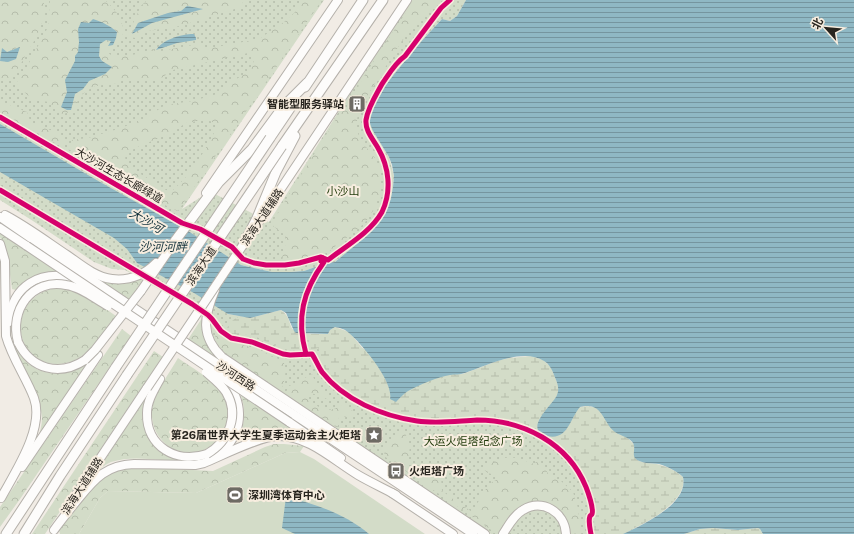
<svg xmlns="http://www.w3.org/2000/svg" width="854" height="534" viewBox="0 0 854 534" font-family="'Public Sans','Noto Sans SC',sans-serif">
<defs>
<pattern id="grass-dots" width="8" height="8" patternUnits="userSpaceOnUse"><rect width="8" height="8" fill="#d3dcc8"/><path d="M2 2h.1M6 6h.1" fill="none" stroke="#b5bdab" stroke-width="1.8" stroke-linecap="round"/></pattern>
<pattern id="forest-crowns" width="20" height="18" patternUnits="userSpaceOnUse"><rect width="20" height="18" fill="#d3dcc8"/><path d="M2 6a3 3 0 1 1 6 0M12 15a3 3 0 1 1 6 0" fill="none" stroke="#b5bdab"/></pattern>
<pattern id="wetland-marsh" width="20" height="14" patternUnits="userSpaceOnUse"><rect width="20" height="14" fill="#d3dcc8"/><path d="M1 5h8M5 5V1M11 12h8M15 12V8" fill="none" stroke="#b5bdab"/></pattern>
<pattern id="water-rules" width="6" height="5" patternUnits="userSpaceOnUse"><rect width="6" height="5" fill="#8fb8c4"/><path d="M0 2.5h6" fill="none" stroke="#75959f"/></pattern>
</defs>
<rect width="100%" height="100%" fill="#f1ece5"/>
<!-- grass -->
<path fill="url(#grass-dots)" d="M0,0H324L182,209L201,197L215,194L269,222L351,92L412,0H466L457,16L450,21L442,19L417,46L383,88L373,131L389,157L394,176L393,187L391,198L387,208L380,219L364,238L335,262L327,263L304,271L291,272H272L241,265L228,314L250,318L580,407L587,406L597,408L634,445L623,534H491L232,362C219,347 210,338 210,318L125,270L112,269L94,262L33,221L0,200Z"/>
<!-- forest -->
<g fill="url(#forest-crowns)" fill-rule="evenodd">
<path d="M0,0H44V1L43,19L37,36L12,79L5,81L0,79V61L8,62L20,47L7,52L0,57Z"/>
<path d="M50,0H105C117,12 128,23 121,41L107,52C116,62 141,53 152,49L156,52L198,44L205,47L211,48L259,39L284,22L295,12L300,0H322L178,211L172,209L68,149L72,140L88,138L121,128L146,118L165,105L193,101L217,94L230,83L251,70L254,60L253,56L248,53L173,70L160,79H126L117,83L96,86L88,90L80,96L73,111L63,114L57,112L49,102C45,101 40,102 36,100C28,98 21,88 16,82L20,80L48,27ZM84,22L89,23L116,38L109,45L111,41L106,40C94,48 97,58 109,65L95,79L89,81L83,89L75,94L73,99L72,106L62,104L67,92L65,80L75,61V56L78,52L79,42L78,29ZM203,120L210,121L217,124V127C205,151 192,174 172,191L166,190L131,168L125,158L127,154L135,148L169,134L186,123Z"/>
<path d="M147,0H245L238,8L180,26L148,31L141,36L134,38L129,35V32L141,6ZM187,6L202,9L179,17H169L132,32C134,30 135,26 137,24C141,19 177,14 187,6Z"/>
<path d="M414,0H438L406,35L365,99L354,93L366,73Z"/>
<path d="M0,101L27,112L31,124L42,123L46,129C53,131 62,131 65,141L62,147L0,112Z"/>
<path d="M344,106L347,109L359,110C355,123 356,137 366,147C370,152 374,156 377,162C384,181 380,204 367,220C359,229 349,236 339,243C334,247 330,252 324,254C313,260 298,260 285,261L282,258L286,242L285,235L273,226L275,217Z"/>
<path d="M0,232L58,272C40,272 29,279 16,290L12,289L7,252L0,237Z"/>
<path d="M142,278L145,280L134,294L128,301L96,279C112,285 126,286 142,278Z"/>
<path d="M56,288C79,289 97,303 116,316C105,330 94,348 79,358C72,362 64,364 56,364C11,362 7,296 56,288Z"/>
<path d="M204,315C201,335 207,348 220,362L187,341Z"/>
<path d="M122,329L131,336L20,499L0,527V507Z"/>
<path d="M217,334H221L230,342L254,348L283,361C288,371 284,382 281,392C263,380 219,356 215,336Z"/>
<path d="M11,337C14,343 17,350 21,356C40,380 71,377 92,359L38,439C40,432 42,425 42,418C41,393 18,362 11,337Z"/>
<path d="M154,351L163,357L45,534H32Z"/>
<path d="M178,358C192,368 208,376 219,390C251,431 191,478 160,438C154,430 151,420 152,409C155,391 169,374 178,358Z"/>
<path d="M312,374L315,381L335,401C325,400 316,393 308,393L307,397C319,409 328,415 343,404L354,412V415L351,417H339L338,426L336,427L285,394L289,386L294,384Z"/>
<path d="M150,389C148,394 145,399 143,406C140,425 149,447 167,455C177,460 187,461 197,461C169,464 138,453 111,462C104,465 99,470 93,474Z"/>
<path d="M240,393L309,439L290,433L247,441L240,436C245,421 246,408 240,393Z"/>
<path d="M403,428L410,445L408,465L419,474L422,465L441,478L442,491L472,512L489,484L501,477L488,473L483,469C497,457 515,453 531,464L540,461L549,475L561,481L573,492L578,508L581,534H567L549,505L512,514L497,534L384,456L385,447Z"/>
<path d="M274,444H284L304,446L300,452L285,453L196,493L108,491L100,498L79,534H60L59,530L67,517L90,489L113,470L132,467L213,471L265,447Z"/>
</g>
<!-- wetland -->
<g fill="url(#wetland-marsh)">
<path d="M281,310C291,317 288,324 294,331C296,334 322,334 328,334L330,330L335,327L349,332L380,369L390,389L391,394L406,392L450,375L463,374L497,361L509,358L532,356L543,360L551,367L559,387L558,395L552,404L540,416L538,429L541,433C526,426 512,420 495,418C475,415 455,421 435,420C401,418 350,402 327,375C322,369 318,361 315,354L320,352L318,348C301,354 286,351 269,343C263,340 256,336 248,335C240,334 234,336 226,332V329L233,320L240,316L250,318Z"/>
<path d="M580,407H593L601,411L616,433L628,438L634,445C633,468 646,460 660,465C668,467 678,472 683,477C688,499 653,519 637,527C633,529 628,533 623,534C615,534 604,534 595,534C594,523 594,511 592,500C586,473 567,452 546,436L552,437L567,429L577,410Z"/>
<path d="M713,528L738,530L758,528L760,529L763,534H684L700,529Z"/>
</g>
<!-- pitch -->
<path fill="#d3dcc8" d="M300,452L314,459L425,534H79L100,498L108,491L196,493L285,453Z"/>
<!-- water -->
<g fill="url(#water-rules)">
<path d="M466,0H854V534H763L760,529L758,528L738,530L713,528L700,529L684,534H623C642,525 689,504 683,477C678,472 667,466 659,464C652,463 640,464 635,458C632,454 636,448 633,443C629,437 621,436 615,432C602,422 603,401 580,407C570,418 568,441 547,436C522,429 553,405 557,395C560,388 557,382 554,375C552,369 549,364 544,361C523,347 486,366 465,373C460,375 455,374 450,375C438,377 419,385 408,391C403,394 400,398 396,402L390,399C394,382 362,344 349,333C345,329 340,328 335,327L330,330L328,334L296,333L294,331L286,313L281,310L250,318L228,314L194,293L137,263L127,249L114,238L0,172V124L100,182L188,231L241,265L272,272H291L304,271L327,263L335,262L364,238L380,219L387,208L391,198L393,187L394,176L392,165L389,157L373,131L370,124V115L373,105L383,88L417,46L442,19L450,21L457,16Z"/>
<path d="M187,6L203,9L152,23L132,34L138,23L168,13L181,11Z"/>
<path d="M93,19C103,22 110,26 117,32L116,38L113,45L108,46L111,41L106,40L100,44L99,56L102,61L112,67L105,74L89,81L83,89L75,94L71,110H67L61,107L67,92L65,80L75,61V56L78,52L79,42L78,29L81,22L89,23Z"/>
<path d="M191,34H194L196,38V40L177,43L156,50C162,40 179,35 191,34Z"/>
<path d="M20,47L16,59L8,62L0,61L2,48L7,52Z"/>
<path d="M286,497C314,503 347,515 369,534H295L282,528Z"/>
</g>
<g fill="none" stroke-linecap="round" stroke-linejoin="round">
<!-- primary casing -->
<g stroke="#b5b1ab" stroke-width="10">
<g id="primary">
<path d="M206,193L338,0"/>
<path d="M5,215C26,226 46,241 67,255C80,264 95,277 112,279C129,281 144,275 156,263"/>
<path d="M0,217C156,325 316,428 473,534"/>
<path d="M258,223L407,0"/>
<path d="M0,228L27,246"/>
<path d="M0,244L5,261L6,336C12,358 26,377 34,398C45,428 15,472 1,498"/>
<path d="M215,290C204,316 200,336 222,357L485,534"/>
<path d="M141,291L178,237"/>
<path d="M9,322C12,285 40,270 74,278"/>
<path d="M18,342C31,369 59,377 85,360"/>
<path d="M160,379C154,390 147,401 147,413C146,447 177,464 207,454"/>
<path d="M289,422L341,458"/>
<path d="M220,454C243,433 245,406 227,381"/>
<path d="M22,467L98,355"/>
<path d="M392,493L453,534"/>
<path d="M75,496L147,388"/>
<path d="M54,530C62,519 70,509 79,498C95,478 107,465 134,464L195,465L204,463C221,456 262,435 279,436C309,436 333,460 358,475C370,482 383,488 396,495"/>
<path d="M503,534C509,525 514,515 523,510C542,498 565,512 566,534"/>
</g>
</g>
<!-- highway casing -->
<g stroke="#b5b1ab" stroke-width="11">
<g id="highway">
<path d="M305,87L363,0"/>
<path d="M270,138L295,101"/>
<path d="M282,146L383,0"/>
<path d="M175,241L219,182L252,149L283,107L307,83"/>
<path d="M243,245L257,218L276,172L295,136"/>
<path d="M6,534L116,367"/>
<path d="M24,534L60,476L127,375"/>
</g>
</g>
<!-- primary -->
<use href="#primary" stroke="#fdfcfb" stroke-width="8"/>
<!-- highway -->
<use href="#highway" stroke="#fdfcfb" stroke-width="9"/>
<!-- primary-bridge casing -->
<g stroke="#b5b1ab" stroke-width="10" stroke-linecap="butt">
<g id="primary-bridge">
<path d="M27,246L289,422"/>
<path d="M18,342C9,310 32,278 66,285C81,287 95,299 108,306"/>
<path d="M85,360L95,350L141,291"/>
<path d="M206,372C213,378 221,384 226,392C240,415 229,441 207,454"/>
<path d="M147,388L243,245"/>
</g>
</g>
<!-- highway-bridge casing -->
<g stroke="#b5b1ab" stroke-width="11" stroke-linecap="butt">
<g id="highway-bridge">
<path d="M116,367L270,138"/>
<path d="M127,375L282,146"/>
</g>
</g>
<!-- primary-bridge -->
<use href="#primary-bridge" stroke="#fdfcfb" stroke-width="8"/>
<!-- highway-bridge -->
<use href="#highway-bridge" stroke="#fdfcfb" stroke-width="9"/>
<!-- cycleway casing -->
<g stroke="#f7eddf" stroke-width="8">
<g id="cycleway">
<path d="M0,117L182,223L200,229L232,247L243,259L254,263L266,265H285L299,263L321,257L328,260C346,246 370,233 382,212C392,191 389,167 378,148C373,139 365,131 366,120C368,107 376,95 382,84C389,74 395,63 405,56L441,8L450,0"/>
<path d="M0,190L192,304L208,315L212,319L221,331L231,338L252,342L283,354L290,355L312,354C316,360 318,366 322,372C344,400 382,416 417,421C437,424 457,421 477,420C523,420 568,443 586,487C588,492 594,509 592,514C592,515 591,515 590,516C588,521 590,529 591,534"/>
<path d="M306,354C296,318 303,291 324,262L321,261L323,258"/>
</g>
</g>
<!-- cycleway -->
<use href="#cycleway" stroke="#d6006c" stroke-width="5"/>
</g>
<!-- icons -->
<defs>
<g id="building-square" transform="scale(0.9)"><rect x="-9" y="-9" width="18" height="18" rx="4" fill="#6e6b64" stroke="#f7eddf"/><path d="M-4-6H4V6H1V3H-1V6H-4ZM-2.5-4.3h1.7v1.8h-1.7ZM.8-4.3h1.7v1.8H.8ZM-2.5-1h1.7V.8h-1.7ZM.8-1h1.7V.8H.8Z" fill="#fff"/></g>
<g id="sight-square" transform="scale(0.9)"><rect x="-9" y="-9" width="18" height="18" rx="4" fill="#6e6b64" stroke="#f7eddf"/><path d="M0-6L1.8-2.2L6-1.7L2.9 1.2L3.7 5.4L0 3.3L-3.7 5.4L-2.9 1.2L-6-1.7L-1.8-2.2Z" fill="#fff"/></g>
<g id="bus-square" transform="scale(0.9)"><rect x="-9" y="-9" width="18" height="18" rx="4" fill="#6e6b64" stroke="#f7eddf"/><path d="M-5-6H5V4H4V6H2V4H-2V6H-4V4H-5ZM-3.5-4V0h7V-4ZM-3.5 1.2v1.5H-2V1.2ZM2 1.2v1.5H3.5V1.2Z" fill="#fff"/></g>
<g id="stadium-square" transform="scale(0.9)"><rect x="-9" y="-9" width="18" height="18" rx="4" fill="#6e6b64" stroke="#f7eddf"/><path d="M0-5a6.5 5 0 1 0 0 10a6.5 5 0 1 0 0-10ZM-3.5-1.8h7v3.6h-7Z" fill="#fff"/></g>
</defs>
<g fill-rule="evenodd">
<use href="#building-square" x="357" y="104"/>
<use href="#sight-square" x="374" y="435"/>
<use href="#bus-square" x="396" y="471"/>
<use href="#stadium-square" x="235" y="495"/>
</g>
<g text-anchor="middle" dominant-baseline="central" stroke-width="4" stroke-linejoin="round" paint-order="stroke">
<!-- poi labels -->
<g font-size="11" font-weight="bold" fill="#28251f" stroke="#f7eddf" text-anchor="end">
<text x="344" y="104">智能型服务驿站</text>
<text x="361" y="435">第26届世界大学生夏季运动会主火炬塔</text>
<text x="409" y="471" text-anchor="start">火炬塔广场</text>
<text x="248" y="495" text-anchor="start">深圳湾体育中心</text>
</g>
<!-- street labels -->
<g font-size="11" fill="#28251f" stroke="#f7eddf">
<text transform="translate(119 175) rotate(30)">大沙河生态长廊绿道</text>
<text transform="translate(262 217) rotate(-56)">滨海大道辅路</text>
<text transform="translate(201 266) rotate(-56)">滨海大道</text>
<text transform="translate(236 376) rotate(33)">沙河西路</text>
<text transform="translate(82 486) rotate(-57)">滨海大道辅路</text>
</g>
<!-- park labels -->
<g font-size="11" fill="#1d3807" stroke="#f7eddf">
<text x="343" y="191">小沙山</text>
<text x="473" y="441">大运火炬塔纪念广场</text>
</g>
<!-- water labels -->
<g font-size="12" font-style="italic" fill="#12313a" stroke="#f7eddf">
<text transform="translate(146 221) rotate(30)">大沙河</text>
<text x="163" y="247">沙河河畔</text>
</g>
</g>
<!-- north arrow -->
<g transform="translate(826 28) rotate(297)" stroke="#f7eddf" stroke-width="3" paint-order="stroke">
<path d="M0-3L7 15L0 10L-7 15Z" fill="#28251f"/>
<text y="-6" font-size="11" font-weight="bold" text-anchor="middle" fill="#28251f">北</text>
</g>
</svg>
